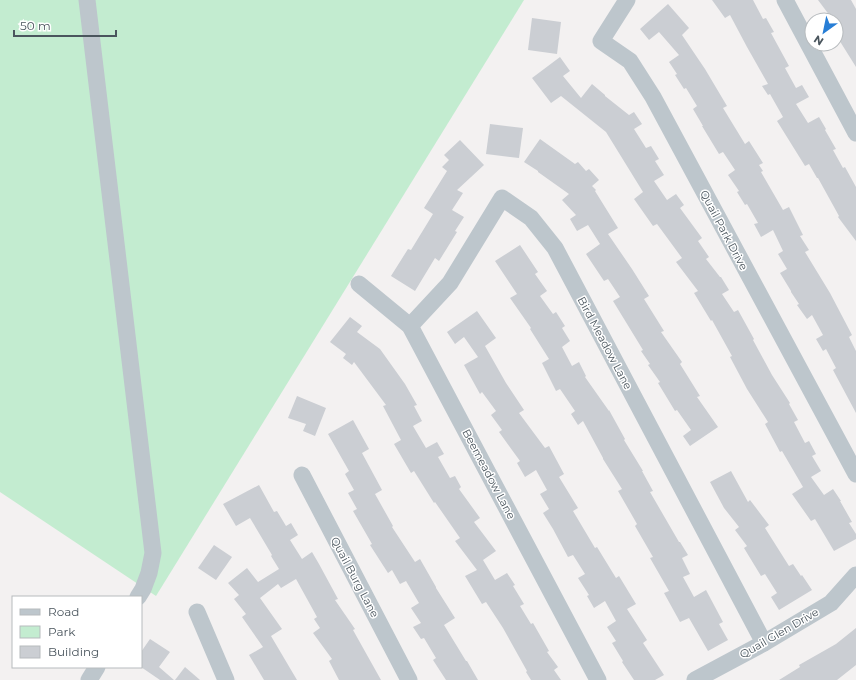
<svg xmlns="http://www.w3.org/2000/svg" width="856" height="680" viewBox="0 0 856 680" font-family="Montserrat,sans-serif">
<rect width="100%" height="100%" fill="#f3f1f1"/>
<!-- green -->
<path fill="#c3ecd0" d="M0,0H524L156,596L0,492Z"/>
<!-- building -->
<g fill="#cbced3">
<path d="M712,0H753L763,19L766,18L774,32L771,33L789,66L785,68L796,88L802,85L809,97L796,104L808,123L819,117L826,129L825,130L836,149L833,150L843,168L845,167L856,187V241L838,217L839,216L818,178H817L809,164L805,166L777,121L783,117L770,94L768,95L762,86L768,84L747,47L730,15L725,18Z"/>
<path d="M818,0H851L856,9V67L836,35V20H833Z"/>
<path d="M668,4L689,28L682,35L705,69L727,106L723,108L745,144L749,141L763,163L759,165L763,171L761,172L783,210L789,207L803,235L800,236L809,250L805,252L830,293L852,335L849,337L856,351V413L833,370L836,368L826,349L823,351L816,339L823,335L812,315L807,319L797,305L799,304L791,292V291L780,273L787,269L778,254L783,251L773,230L761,237L754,224L758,223L747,204L745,205L737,192L739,191L728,175L735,170L723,152L719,154L702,126H703L693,109L697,106L686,88L684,89L675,75L677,74L669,62L679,55L659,32L649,40L640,29Z"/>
<path d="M532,18L561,22L557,54L528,50Z"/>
<path d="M560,57L570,71L563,76L581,98L592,84L605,95V96L629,115L634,112L642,124L634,129L646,148L651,146L659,159L655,161L664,175L654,181L667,200L676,194L684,205L680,208L702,238L698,241L709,257L706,259L720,277H721L729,290L722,294L734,312L738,310L754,339L753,340L772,375L790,403L789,404L798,420L794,422L805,443L809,441L816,454L812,456L821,471L811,477L824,495L833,489L841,501H840L852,522L849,523L856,534V539L834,551L815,519L811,521L792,494L803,487L782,451L780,452L765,424L768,422L747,389L730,357L732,356L712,320L711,321L694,293L698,291L676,262L682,258L657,224L653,226L634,199L643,192L606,132L561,96L551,103L532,78Z"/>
<path d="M490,124L523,128L519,158L486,154Z"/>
<path d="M540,139L575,164L578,162L586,171L589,169L599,180L592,186L596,190L595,191L618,228L608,234L632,269L649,296L644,299L664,331L661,332L682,362L680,364L700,396L697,397L718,427L690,446L683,436L691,430L677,410L675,411L658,383L660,382L648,365L650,364L641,351L643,350L613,301L620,297L608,279L604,281L586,254L600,244L588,225L577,231L570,219L576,215L562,200L569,194L538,172V171L524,162Z"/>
<path d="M460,140L484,165L457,190L463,193L452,210L464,217L455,231L457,232L439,261L435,258L415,291L391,276L408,249L411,250L433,214L424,208L447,171L442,167L449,160L444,155Z"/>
<path d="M520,245L538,272L535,274L547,291L540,296L553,314L556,312L565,326L562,328L570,341L562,347L572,366L579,362L586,376L585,377L609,411V410L625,439L624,440L643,471H642L653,491L650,492L679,542H680L688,555L682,558L690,574L683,577L694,597L706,590L723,622L719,624L728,640L708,651L689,618L680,622L664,593L669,591L650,558L653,557L635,526L637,524L618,491L622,489L603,459V458L583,421L578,425L571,414L575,411L560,389L556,391L542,363L549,359L530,329L531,328L510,298L517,294L495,261Z"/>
<path d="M477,311L496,338L485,346L506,383L524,410L519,413L545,448L549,446L564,474L559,477L578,508L573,511L595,548L597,547L616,578L619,576L636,604L627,609L647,640L643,643L664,675L655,680H634L622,662L623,661L612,643L616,641L607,627L616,621L605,601L594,608L587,596L589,595L578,578L585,574L573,555L568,557L553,529L543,513L549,509L540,494L547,490L536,470L525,477L517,463L520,461L499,432L502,430L491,415L496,411L482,392L480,394L464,365L478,357L464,337L455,344L447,332Z"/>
<path d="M350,317L362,326L357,332L380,349L405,384L417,405L414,406L422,421L413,426L426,448L437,442L444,454L438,457L450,478L455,476L461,487L459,489L480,518L474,522L496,551L483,560L495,580L507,573L515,585L513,586L524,604L520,606L531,624L533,623L549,651L547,652L558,667L554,670L561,680H531L526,672L527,671L503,628L486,602L482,604L465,576L477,570L455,541L460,538L435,502L434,503L414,471L411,473L394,444L401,440L383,406L386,405L354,362L352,365L343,358L346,354L330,342Z"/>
<path d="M297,396L326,408L315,436L303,431L306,424L288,418Z"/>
<path d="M353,420L369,449L362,453L382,490L375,494L393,526L392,527L415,562L420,559L436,587V588L455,618L444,625L466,661H467L478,680H446L433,660L436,658L424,638L421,639L413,627L421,623L411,608L419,603L406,581L400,584L392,570L388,573L370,545L372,544L353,511L357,509L348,493L354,490L345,474L349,471L328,434Z"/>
<path d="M731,471L748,502L750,500L769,525L765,528L789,566L793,564L801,576L802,575L812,590L779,610L771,597L777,593L765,574L761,576L744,548L747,546L735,530L739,527L724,508L710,482Z"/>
<path d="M259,485L274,512L277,511L286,526L291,523L298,535L290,540L302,559L312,552L319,564L338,599L335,600L355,629L353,630L381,680H339L329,661L332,659L313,633L320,628L314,619L317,617L296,579L281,588L278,584L260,598L282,629L271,636L297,680H264L249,655L263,647L242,617L246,614L234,599L239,595L228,583L247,568L258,582L279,569L271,556L272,555L250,518L236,526L223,504Z"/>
<path d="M214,545L232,557L216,580L198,568Z"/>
<path d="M856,628V665L837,680H779L800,667L799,665L836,644Z"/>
<path d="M150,639L170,652L159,667L174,680H160L141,667V652Z"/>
<path d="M185,667L200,680H175Z"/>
</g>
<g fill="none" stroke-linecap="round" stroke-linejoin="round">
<!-- minor -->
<g stroke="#bdc6cc" stroke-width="17">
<path d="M87,0L153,553L149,573L143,589L138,597"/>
<path d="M627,0L601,41L630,61L653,97L856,474"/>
<path d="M785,0L856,133"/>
<path d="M359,284L410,326L598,680"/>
<path d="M410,326L450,283L502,198L531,218L555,248L764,643"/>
<path d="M302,475L409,680"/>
<path d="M197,612L226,680"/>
<path d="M89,680L97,667"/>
<path d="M695,680L764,643L831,603L856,575"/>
</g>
</g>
<g text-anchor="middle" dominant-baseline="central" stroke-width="3" stroke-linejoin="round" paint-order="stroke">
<!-- street labels -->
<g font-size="11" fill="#4a555d" stroke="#fff">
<text transform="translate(724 230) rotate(62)">Quail Park Drive</text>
<text transform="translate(605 343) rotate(62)">Bird Meadow Lane</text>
<text transform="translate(489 474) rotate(62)">Beemeadow Lane</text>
<text transform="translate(355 577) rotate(62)">Quail Burg Lane</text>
<text transform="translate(779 633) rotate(-30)">Quail Glen Drive</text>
</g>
</g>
<!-- legend -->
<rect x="12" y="596" width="130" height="72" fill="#ffffff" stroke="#b7bbbe"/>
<rect x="20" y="609" width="20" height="6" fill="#bdc6cc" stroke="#b7bbbe"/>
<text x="48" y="616" font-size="12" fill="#4a555d">Road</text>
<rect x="20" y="626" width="20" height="12" fill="#c3ecd0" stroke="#b7bbbe"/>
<text x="48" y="636" font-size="12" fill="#4a555d">Park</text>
<rect x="20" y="646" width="20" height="12" fill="#cbced3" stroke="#b7bbbe"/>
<text x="48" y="656" font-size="12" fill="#4a555d">Building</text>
<!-- north arrow -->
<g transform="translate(824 32) rotate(213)"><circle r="19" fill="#ffffff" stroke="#b7bbbe"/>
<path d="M0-3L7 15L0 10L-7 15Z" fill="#277ed6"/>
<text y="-6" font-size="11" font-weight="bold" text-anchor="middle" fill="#4a555d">N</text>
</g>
<!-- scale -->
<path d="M14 30v6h102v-6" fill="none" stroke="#4a555d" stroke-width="2"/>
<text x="20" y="30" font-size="12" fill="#4a555d" stroke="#ffffff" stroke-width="3" paint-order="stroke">50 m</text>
</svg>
